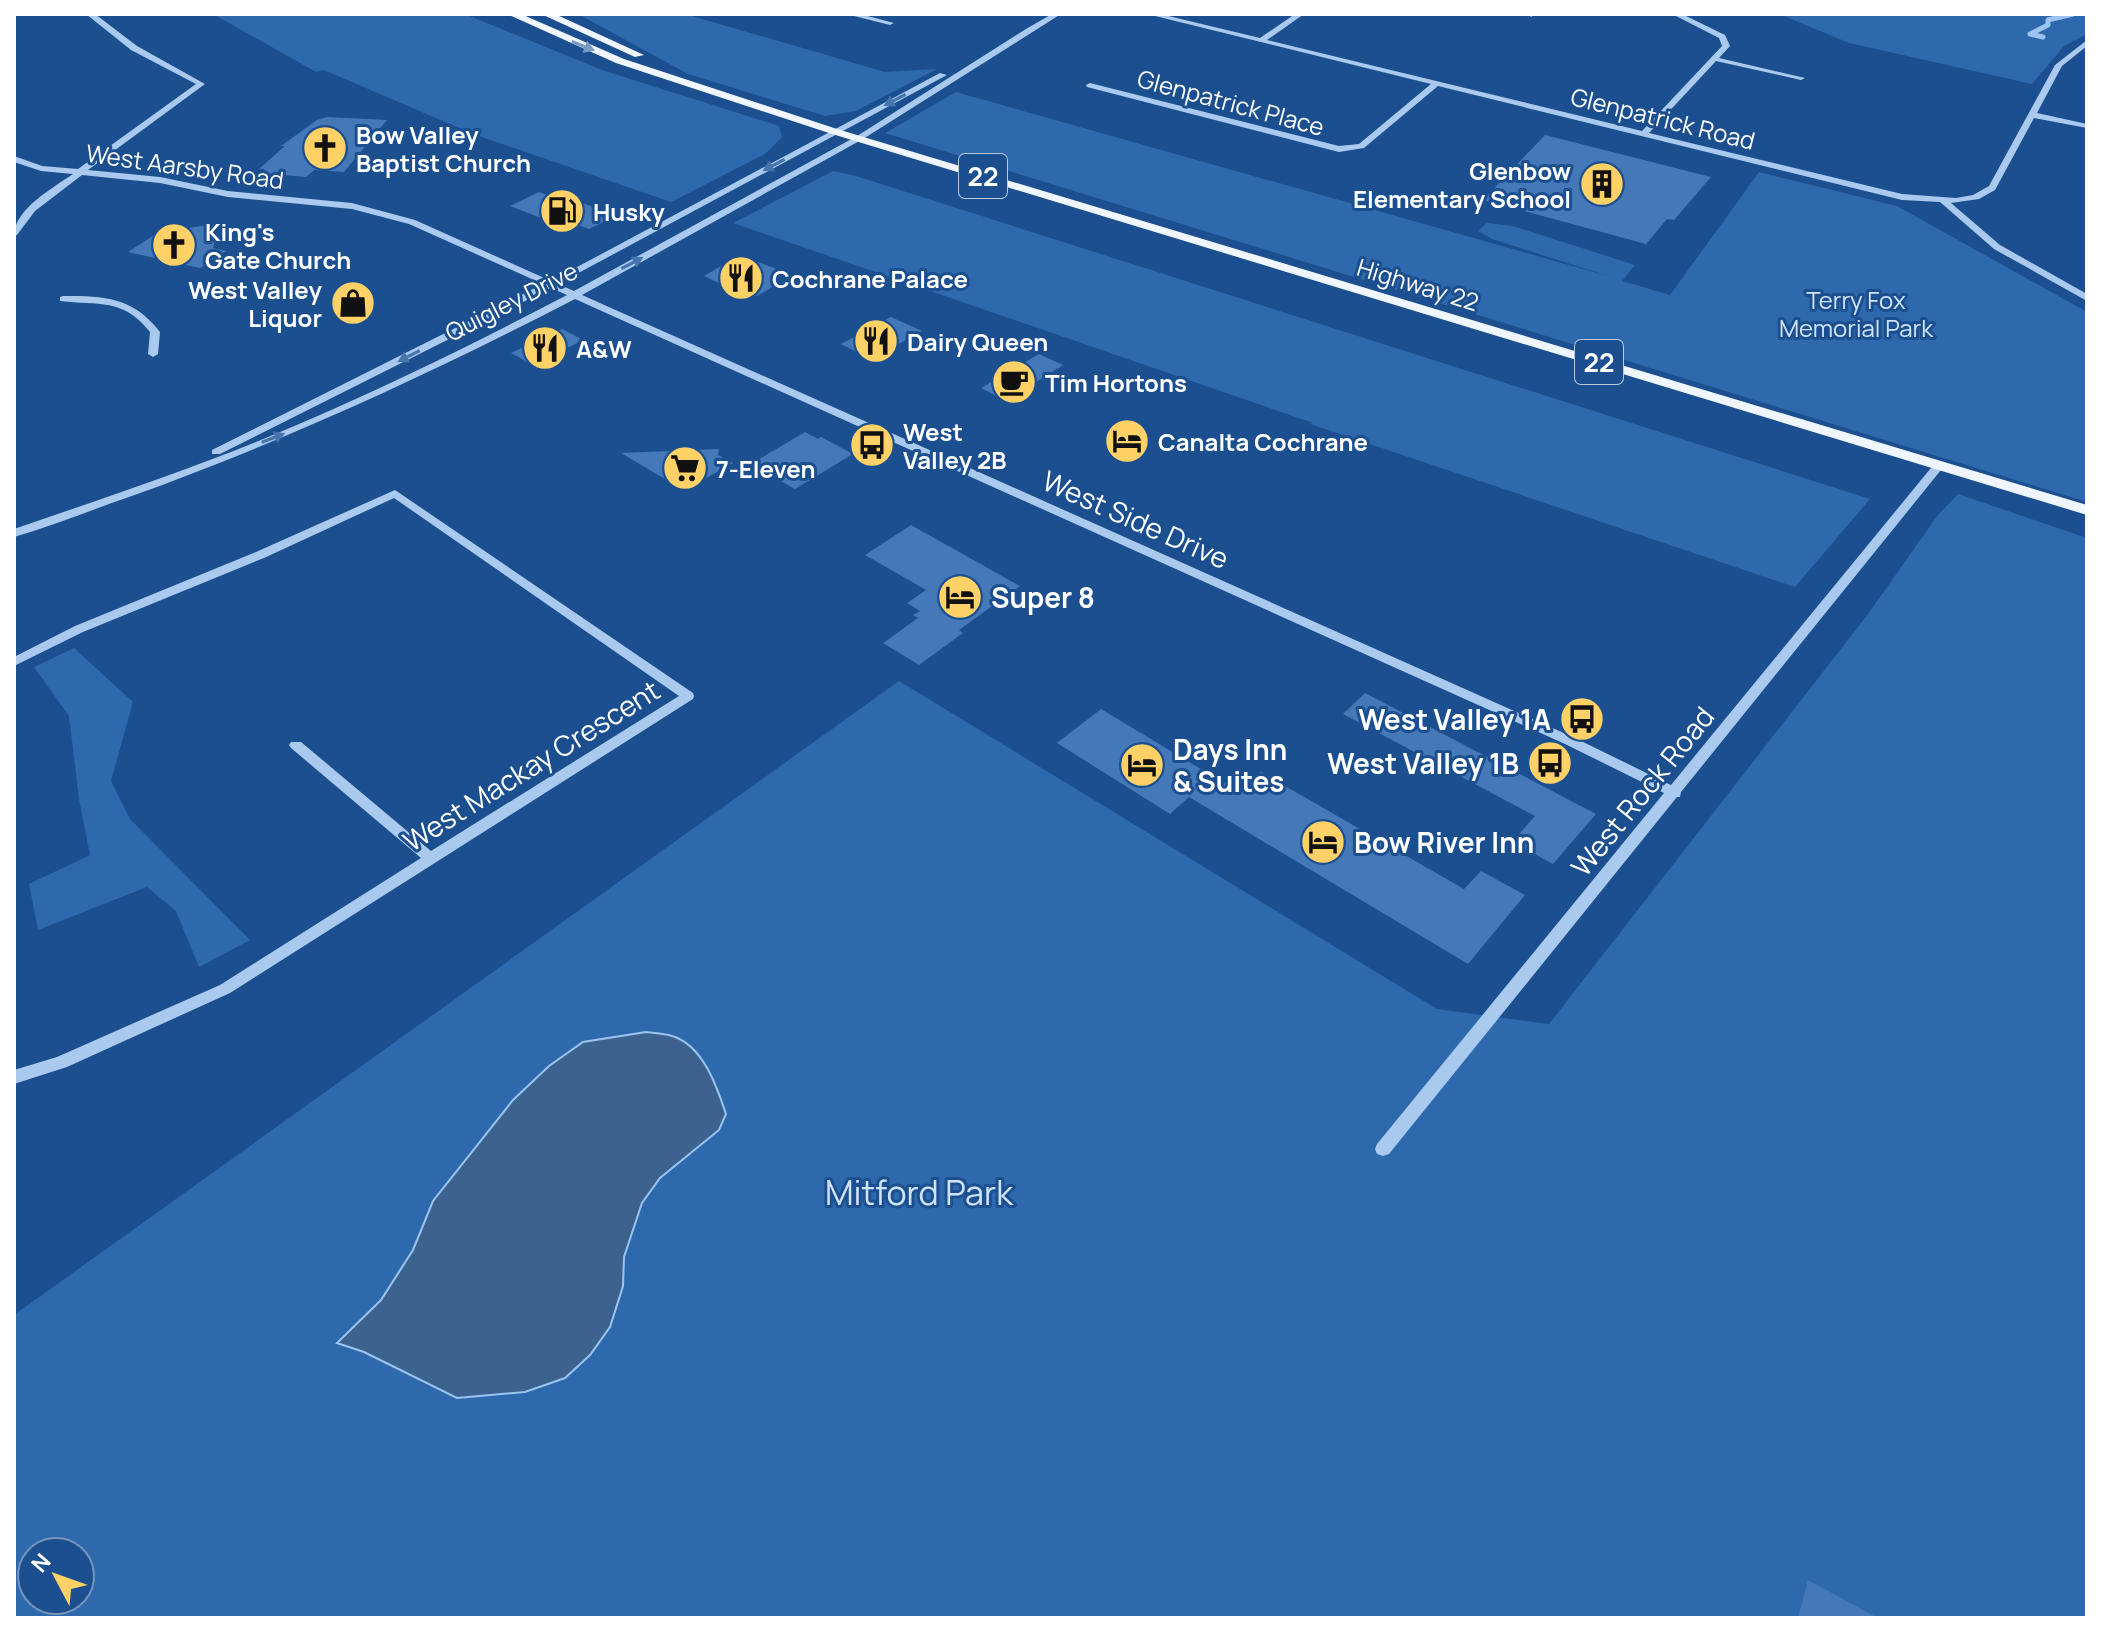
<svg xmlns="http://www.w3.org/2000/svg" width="2101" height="1632" viewBox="0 0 2101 1632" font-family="Manrope,sans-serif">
<rect width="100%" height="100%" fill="#1b4f8f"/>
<!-- green -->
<g fill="#2e69ad" fill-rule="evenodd">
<path d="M213,14H465L602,70L779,126L782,137L765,154L671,202L473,134L324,70L316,72Z"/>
<path d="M578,14H685L885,72L937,69L856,111L825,116L688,74Z"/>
<path d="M1779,14H2087V34L2064,46L2032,84L1849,43Z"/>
<path d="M956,92L1608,276L1492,239L1478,231L1487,223L1513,226L1635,265L1622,281L1670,295L1759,172L1897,206L2087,312V502L885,133Z"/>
<path d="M833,171L856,176L1870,499L1795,587L1310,424L1313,423L733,223Z"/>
<path d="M1958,494L2087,538V1618H14V1315L899,681L1437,1009L1549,1024L1868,614L1938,515ZM32,1552H80V1600H32Z"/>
<path d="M74,648L133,702L111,781L130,819L250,940L199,967L176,911L147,887L38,930L29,884L90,855L79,799L69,716L34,667Z"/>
</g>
<!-- water -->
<path fill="#3c6290" stroke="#9cc4f0" stroke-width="2" d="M646,1032C654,1033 664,1033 672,1036C703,1045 717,1087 726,1114L719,1130L660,1178L642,1203L624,1257L623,1286L610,1327L590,1355L565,1378L525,1392L457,1398L364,1352L337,1343L381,1300L413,1250L433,1201L513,1100L549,1066L583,1042Z"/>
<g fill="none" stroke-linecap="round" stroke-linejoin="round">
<!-- stream -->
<path stroke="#9cc4f0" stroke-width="5" d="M2043,37L2030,34L2048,25V20L2073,14"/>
</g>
<!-- building -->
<g fill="#4478b7">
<path d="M327,117L387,120L344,172L314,170L306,177L260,173L265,169H259L285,146H281L317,120Z"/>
<path d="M1545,135L1711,177L1674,220L1667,219L1646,244L1483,200Z"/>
<path d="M539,192L574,205L580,202L616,216L589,229L554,216L546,220L510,206Z"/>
<path d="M208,225L217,235L213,248L226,251L200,268L128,252L165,228L175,230Z"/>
<path d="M745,257L784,272L770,280L779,283L757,296L744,295L704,276L728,262Z"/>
<path d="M891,317L922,331L871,359L841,344Z"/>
<path d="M562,329L583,340L533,365L511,353Z"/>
<path d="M1039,354L1063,365L1006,401L981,388Z"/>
<path d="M805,432L818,439L821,437L853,454L795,489L751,464Z"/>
<path d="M719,449L718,455L733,463L701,481L686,473L670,482L621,453Z"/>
<path d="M911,525L1020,586L959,630L963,633L919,665L883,643L918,618L913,615L920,611L907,603L926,590L865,555Z"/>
<path d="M1365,693L1596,814L1553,864L1512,842L1535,816L1343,714Z"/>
<path d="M1101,709L1239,792L1261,772L1464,889L1481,871L1525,895L1468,964L1189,797L1170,814L1057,743Z"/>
<path d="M1808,1580L1878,1618H1798Z"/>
</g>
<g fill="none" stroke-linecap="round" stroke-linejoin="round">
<!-- minor -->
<g fill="#a9c9ee" fill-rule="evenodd">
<path d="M86,14H95L137,46L205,84L88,170L160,177L228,191L352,203L415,220L551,281L940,73L947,75L558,284L574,291L857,136L1026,29L1052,14H1061L863,139L582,295L1575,738L1671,785L1935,463L1939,462L1945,465L1681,792L1680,797H1677L1389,1154L1383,1156L1377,1154L1375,1149L1377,1144L1664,793L1565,744L575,299C430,374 283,442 129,497C91,510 53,526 14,537V529C110,496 206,464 299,424C390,385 479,341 567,295L551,288L220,454H212V450L543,284L409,224L352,209L228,197L160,183L82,175L35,211L17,235L14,236C14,209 53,188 73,174L41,171L14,162V156L42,166L78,169L196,84L131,50Z"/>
<path d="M846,14H860L894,23L890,25Z"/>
<path d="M1147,14H1160L1260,38L1295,14H1304L1267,40L1642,131L1722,46L1719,38L1672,14H1682L1725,35L1730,46L1719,58L1805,78L1801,80L1716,61L1649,133L1902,194L1956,198L1973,195L1989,186L2055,65L2087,40V46L2062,66L2037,113L2087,124V128L2034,118L1995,190L1979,199L1951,203L2000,245L2087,294V301L1994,249L1940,202L1902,200L1438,86L1364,148L1339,152L1087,87L1086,85L1090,83L1339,146L1359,144L1431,84Z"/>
<path d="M1528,14H1536L1531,17Z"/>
<path d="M63,296C105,296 133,297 160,332L158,354L153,357L148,354L150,332C122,297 99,306 60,301V297Z"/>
<path d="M395,490L693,693L694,696L693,699L230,993L67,1067L14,1084V1070L57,1057L220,985L421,858L291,748L289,745L291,742H301L431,851L679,696L394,498L264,558L83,632L14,666V657L75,626L256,552Z"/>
</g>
<!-- major -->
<g fill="#f0f6ff" fill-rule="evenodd">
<path d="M507,14H521L624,59L837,129L2087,505V515L829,133L616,63Z"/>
<path d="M541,14H555L644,55L635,57Z"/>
</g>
</g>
<!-- one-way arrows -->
<defs><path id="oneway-solid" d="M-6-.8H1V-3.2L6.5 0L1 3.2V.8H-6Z" transform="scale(2)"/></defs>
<use fill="#7b9ac1" href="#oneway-solid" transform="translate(583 46) rotate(22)"/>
<g fill="#4674ac">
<use href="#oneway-solid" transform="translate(895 100) rotate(152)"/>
<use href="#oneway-solid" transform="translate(774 165) rotate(152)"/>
<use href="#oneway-solid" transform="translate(632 263) rotate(-28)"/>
<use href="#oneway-solid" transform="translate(409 356) rotate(153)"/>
<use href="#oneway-solid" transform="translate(273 438) rotate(-21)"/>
</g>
<!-- icons -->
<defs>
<g id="church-disc" transform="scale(2.3)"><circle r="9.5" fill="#ffd166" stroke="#1b4f8f"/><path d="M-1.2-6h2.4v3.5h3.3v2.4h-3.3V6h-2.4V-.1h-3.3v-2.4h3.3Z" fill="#111"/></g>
<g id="building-disc" transform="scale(2.3)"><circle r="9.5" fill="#ffd166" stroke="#1b4f8f"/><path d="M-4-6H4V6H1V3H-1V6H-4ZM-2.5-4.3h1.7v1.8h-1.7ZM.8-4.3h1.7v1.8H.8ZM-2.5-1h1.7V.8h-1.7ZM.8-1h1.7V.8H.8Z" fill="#111"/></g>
<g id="fuel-disc" transform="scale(2.3)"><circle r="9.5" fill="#ffd166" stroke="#1b4f8f"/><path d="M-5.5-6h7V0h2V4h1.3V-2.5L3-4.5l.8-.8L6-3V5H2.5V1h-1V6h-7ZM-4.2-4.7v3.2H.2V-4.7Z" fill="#111"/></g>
<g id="restaurant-disc" transform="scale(2.3)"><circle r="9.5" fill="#ffd166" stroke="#1b4f8f"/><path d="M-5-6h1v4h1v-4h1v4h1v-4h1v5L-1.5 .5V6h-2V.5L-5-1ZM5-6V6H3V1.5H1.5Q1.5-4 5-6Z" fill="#111"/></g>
<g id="shop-disc" transform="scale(2.3)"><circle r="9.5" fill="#ffd166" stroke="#1b4f8f"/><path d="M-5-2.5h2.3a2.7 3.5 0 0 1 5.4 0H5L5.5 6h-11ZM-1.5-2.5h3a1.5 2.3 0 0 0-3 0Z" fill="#111"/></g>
<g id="cafe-disc" transform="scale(2.3)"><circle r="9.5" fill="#ffd166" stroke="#1b4f8f"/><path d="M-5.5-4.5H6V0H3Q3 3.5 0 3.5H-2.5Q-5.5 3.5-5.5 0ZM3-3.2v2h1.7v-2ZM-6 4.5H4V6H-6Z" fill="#111"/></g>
<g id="hotel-disc" transform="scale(2.3)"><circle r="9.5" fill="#ffd166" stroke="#1b4f8f"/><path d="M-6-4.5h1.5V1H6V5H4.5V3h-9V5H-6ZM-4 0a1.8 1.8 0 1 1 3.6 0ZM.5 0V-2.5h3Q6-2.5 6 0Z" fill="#111"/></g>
<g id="bus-disc" transform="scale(2.3)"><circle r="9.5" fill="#ffd166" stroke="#1b4f8f"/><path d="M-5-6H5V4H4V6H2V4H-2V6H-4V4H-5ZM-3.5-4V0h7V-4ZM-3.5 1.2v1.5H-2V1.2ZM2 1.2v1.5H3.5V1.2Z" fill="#111"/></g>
<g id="supermarket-disc" transform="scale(2.3)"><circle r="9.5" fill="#ffd166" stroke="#1b4f8f"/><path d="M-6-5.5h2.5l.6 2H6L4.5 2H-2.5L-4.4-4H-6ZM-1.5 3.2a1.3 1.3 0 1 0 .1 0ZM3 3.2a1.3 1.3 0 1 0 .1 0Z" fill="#111"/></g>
</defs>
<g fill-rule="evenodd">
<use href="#church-disc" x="325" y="148"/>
<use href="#building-disc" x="1602" y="184"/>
<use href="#fuel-disc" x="562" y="211"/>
<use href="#church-disc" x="174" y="245"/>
<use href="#restaurant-disc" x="741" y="278"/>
<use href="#shop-disc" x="353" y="303"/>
<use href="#restaurant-disc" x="876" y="341"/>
<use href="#restaurant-disc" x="545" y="348"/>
<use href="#cafe-disc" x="1014" y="382"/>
<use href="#hotel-disc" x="1127" y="441"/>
<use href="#bus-disc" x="872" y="445"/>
<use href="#supermarket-disc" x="685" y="468"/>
<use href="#hotel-disc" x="960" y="597"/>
<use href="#bus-disc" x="1582" y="719"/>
<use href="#bus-disc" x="1550" y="763"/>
<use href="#hotel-disc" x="1142" y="765"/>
<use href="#hotel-disc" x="1323" y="842"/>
</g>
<g text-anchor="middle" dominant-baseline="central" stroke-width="6" stroke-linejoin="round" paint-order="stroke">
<!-- far-street labels -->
<g font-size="24" fill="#fff" stroke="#1b4f8f">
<text transform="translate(1231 102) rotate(15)">Glenpatrick Place</text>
<text transform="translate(1663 118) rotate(14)">Glenpatrick Road</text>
<text transform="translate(185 166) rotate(8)">West Aarsby Road</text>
<text transform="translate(1418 284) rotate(17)">Highway 22</text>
<text transform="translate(511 301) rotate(-27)">Quigley Drive</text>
</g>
<!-- far-poi labels -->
<g font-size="24" font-weight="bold" fill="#fff" stroke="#1b4f8f" text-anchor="start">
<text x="356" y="134">Bow Valley<tspan x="356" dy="28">Baptist Church</tspan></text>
<text x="1571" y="170" text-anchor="end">Glenbow<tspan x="1571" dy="28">Elementary School</tspan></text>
<text x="593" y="211">Husky</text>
<text x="205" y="231">King's<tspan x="205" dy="28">Gate Church</tspan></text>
<text x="772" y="278">Cochrane Palace</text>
<text x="322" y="289" text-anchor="end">West Valley<tspan x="322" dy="28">Liquor</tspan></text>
<text x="907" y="341">Dairy Queen</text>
<text x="576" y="348">A&amp;W</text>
<text x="1045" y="382">Tim Hortons</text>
<text x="903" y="431">West<tspan x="903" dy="28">Valley 2B</tspan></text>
<text x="1158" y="441">Canalta Cochrane</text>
<text x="716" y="468">7-Eleven</text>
</g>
<!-- far-park labels -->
<g font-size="24" fill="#cfe3fa" stroke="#1b4f8f">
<text x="1856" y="299">Terry Fox<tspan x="1856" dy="28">Memorial Park</tspan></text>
</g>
<!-- shield labels -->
<g fill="#1b4f8f" stroke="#bbcadd" stroke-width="2">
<rect x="959" y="154" width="48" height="44" rx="6"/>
<rect x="1575" y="340" width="48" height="44" rx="6"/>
</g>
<g font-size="26" font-weight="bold" fill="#fff">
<text x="983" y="176">22</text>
<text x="1599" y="362">22</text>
</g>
<!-- street labels -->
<g font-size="28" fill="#fff" stroke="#1b4f8f">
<text transform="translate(1136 519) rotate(24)">West Side Drive</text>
<text transform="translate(531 765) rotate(-32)">West Mackay Crescent</text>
<text transform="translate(1642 791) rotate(-51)">West Rock Road</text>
</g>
<!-- poi labels -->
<g font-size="28" font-weight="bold" fill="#fff" stroke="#1b4f8f" text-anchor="start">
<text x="991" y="597">Super 8</text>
<text x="1551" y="719" text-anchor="end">West Valley 1A</text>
<text x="1173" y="749">Days Inn<tspan x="1173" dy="32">&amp; Suites</tspan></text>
<text x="1519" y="763" text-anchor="end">West Valley 1B</text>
<text x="1354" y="842">Bow River Inn</text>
</g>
<!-- near-park labels -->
<g font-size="34" fill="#cfe3fa" stroke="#1b4f8f">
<text x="919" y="1192">Mitford Park</text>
</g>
</g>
<!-- border -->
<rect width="2101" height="1632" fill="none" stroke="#ffffff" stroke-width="32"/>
<!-- north arrow -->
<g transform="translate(56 1576) rotate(311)"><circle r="38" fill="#1b4f8f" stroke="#7695bc" stroke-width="2"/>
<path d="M0-6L14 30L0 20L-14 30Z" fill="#ffd166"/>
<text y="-12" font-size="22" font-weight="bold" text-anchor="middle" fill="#ffffff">N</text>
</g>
</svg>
